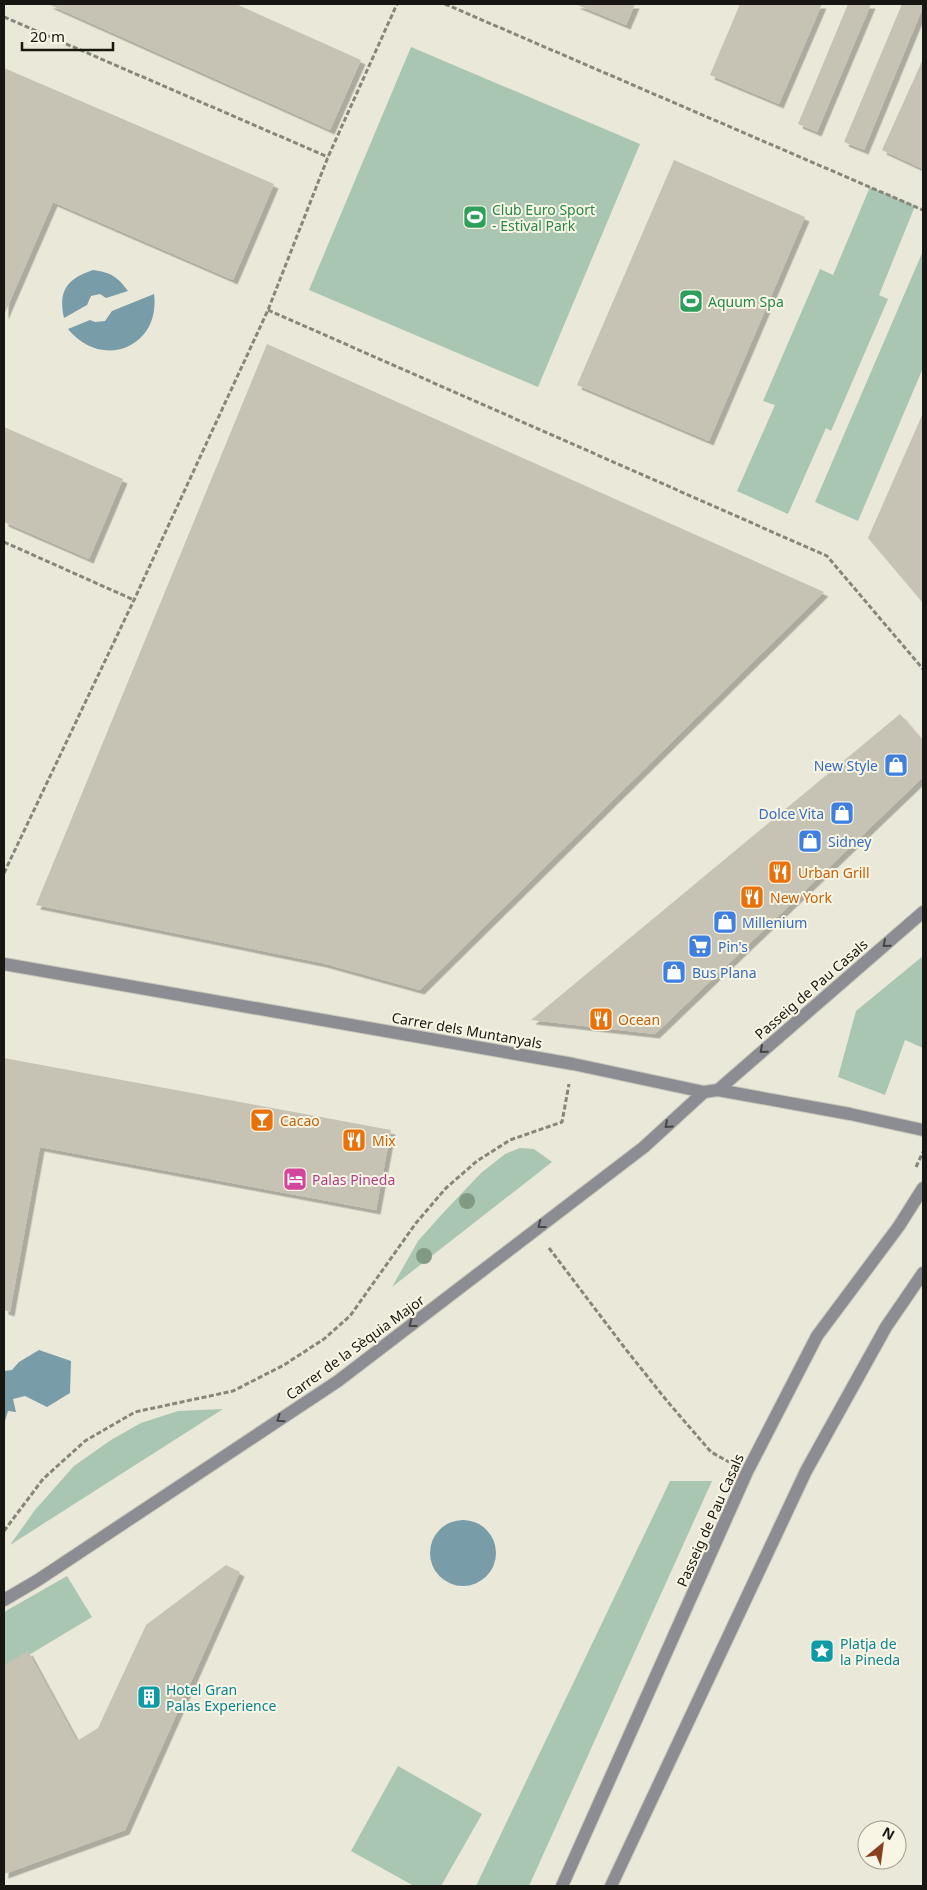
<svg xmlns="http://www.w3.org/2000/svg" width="927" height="1890" viewBox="0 0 927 1890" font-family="'Noto Sans',sans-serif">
<defs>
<filter id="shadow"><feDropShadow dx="4.5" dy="4.5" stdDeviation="0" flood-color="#0004"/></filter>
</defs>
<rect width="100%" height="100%" fill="#eae8d8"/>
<!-- green -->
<g fill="#a9c6b2">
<path d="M411,47L640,144L538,387L309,290Z"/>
<path d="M870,187L915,206L879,295L888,299L831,431L826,428L788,514L737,491L775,405L763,401L820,269L833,275Z"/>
<path d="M923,251V368L858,521L815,502Z"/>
<path d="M923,956V1048L905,1040L885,1095L838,1077L856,1011Z"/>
<path d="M520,1148L534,1149L552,1162L392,1287L418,1241L443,1213L481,1173L505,1154Z"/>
<path d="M223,1409L10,1545L35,1510L74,1466L111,1440L141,1423L178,1411Z"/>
<path d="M670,1481H712L529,1886H476Z"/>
<path d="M67,1576L92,1617L4,1670V1612Z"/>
<path d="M398,1766L482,1814L441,1886H414L351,1851Z"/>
</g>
<!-- water -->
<g fill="#799ca9">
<path d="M93,270C110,272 118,277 128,291L106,298L100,294L91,296L87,305L64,318C58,290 67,279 93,270Z"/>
<path d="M154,294C161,347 102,371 68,329L90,320L95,322L105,321L112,311Z"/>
<path d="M39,1350L71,1361L70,1393L47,1407L25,1396L13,1399L16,1412L8,1411L4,1424V1371L12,1370L19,1362Z"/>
<circle cx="463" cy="1553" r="33"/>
</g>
<!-- building -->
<g fill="#c6c3b4" filter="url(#shadow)">
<path d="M48,4H236L361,60L330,130Z"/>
<path d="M575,4H635L626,25Z"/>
<path d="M740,4H822L779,104L710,75Z"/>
<path d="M848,4H871L817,132L798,124Z"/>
<path d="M902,4H923V7L864,150L844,142Z"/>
<path d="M923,59V169L882,150Z"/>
<path d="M4,68L274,184L233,280L53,202L4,315Z"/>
<path d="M674,160L805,217L709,441L577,385Z"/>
<path d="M267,344L824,592L420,990L322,963L36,905Z"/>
<path d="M923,413V603L868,538Z"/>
<path d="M4,427L123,479L89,559L4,522Z"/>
<path d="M900,714L923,741V777L655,1034L531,1020Z"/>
<path d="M4,1058L391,1130L376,1210L40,1147L10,1312L4,1310Z"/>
<path d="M226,1565L240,1572L125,1830L4,1874V1665L28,1651L77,1741L98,1728L146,1625Z"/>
</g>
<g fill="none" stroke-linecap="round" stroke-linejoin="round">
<!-- pedestrian casing -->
<g stroke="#c8c6b8" stroke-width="14">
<g id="pedestrian">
<path d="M718,1090L850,1114L923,1130"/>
<path d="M562,1886L747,1472L817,1336L899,1226L923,1188"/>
<path d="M611,1886L806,1471L886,1327L923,1273"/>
</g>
</g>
<!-- minor casing -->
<g stroke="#c8c6b8" stroke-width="14">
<g id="minor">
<path d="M718,1090L923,912"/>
<path d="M4,1600L38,1580L338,1381L644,1147L704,1092"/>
</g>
</g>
<!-- tertiary casing -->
<g stroke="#c8c6b8" stroke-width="14">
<path id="tertiary" d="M4,964L573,1064L704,1092L718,1090"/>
</g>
<!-- path -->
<g stroke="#87867a" stroke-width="3" stroke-dasharray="5 2.5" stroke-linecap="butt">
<path d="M445,4L923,210"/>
<path d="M4,17L328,157"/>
<path d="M268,310L827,556L923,669"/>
<path d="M4,542L134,600"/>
<path d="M4,873L134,600L268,310L328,157L397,4"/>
<path d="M916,1167L923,1152"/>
<path d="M549,1248L624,1347L667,1401L711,1452L729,1462"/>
<path d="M4,1531L43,1479L85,1441L135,1412L233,1391L284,1365L324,1339L350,1316L416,1223L446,1188L477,1161L510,1140L562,1122L569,1084"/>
</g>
<!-- pedestrian -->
<use href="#pedestrian" stroke="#8b8d93" stroke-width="12"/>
<!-- minor -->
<use href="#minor" stroke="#8b8d93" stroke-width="12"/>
<!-- tertiary -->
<use href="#tertiary" stroke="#8b8d93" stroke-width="12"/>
</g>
<!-- trees -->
<g fill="#809a83">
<circle cx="467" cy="1201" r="8"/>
<circle cx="424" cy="1256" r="8"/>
</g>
<!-- one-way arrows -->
<defs><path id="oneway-chevron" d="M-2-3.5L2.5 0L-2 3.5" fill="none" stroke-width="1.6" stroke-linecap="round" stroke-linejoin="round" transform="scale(1.25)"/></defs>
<g stroke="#454644">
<use href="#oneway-chevron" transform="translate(886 944) rotate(139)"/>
<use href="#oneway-chevron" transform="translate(763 1050) rotate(139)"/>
<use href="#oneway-chevron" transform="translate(668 1125) rotate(138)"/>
<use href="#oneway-chevron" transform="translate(541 1225) rotate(142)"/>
<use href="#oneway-chevron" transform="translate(412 1324) rotate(143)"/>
<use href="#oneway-chevron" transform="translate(280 1419) rotate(146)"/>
</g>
<!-- icons -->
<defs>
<g id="stadium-square" transform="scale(1.25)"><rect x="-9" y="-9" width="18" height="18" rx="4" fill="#2e9e5b" stroke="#f8f5e5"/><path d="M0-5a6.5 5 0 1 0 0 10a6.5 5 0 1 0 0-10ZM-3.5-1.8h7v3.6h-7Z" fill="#fff"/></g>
<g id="shop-square" transform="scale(1.25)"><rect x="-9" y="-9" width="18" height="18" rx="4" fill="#3f7fe0" stroke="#f8f5e5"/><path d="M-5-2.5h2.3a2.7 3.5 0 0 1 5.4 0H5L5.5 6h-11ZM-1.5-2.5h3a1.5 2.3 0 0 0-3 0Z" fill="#fff"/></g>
<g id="restaurant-square" transform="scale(1.25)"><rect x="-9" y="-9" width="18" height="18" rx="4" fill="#e8710a" stroke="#f8f5e5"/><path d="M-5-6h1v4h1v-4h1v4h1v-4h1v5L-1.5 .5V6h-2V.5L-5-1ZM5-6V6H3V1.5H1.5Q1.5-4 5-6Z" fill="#fff"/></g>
<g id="supermarket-square" transform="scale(1.25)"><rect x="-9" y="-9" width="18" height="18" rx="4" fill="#3f7fe0" stroke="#f8f5e5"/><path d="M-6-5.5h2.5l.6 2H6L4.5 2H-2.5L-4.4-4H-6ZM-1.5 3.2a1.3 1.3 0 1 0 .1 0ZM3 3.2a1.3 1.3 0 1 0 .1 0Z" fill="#fff"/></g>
<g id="bar-square" transform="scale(1.25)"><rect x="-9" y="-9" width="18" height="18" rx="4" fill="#e8710a" stroke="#f8f5e5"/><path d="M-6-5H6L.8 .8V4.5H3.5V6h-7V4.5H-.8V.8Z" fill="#fff"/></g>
<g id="hotel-square" transform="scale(1.25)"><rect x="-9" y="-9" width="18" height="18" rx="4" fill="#d1479c" stroke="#f8f5e5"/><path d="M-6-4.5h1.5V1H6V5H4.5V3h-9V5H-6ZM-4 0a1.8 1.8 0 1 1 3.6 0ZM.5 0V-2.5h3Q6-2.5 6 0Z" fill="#fff"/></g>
<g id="sight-square" transform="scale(1.25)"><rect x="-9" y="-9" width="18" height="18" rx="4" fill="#0f9aa8" stroke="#f8f5e5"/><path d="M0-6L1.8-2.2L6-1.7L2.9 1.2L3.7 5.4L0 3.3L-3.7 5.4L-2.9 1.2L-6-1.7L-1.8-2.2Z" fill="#fff"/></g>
<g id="building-square" transform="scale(1.25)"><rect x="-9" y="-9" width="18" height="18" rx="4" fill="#0f9aa8" stroke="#f8f5e5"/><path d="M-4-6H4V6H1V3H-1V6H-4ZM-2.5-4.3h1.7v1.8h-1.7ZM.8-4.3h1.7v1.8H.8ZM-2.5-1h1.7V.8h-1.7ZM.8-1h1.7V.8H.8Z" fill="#fff"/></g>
</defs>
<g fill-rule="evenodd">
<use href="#stadium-square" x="475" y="217"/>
<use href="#stadium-square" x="691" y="301"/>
<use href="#shop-square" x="896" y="765"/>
<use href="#shop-square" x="842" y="813"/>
<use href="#shop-square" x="810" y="841"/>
<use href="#restaurant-square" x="780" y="872"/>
<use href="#restaurant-square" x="752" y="897"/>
<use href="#shop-square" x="725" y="922"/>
<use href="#supermarket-square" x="700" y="946"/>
<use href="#shop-square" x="674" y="972"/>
<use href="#restaurant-square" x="601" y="1019"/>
<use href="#bar-square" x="262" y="1120"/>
<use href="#restaurant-square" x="354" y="1140"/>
<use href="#hotel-square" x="295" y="1179"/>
<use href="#sight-square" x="822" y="1651"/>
<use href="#building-square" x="149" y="1697"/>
</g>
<g text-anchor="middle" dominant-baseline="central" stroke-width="4" stroke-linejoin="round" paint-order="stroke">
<!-- leisure labels -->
<g font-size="14" fill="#27864d" stroke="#f8f5e5" text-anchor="start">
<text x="492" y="209">Club Euro Sport<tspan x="492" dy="16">- Estival Park</tspan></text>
<text x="708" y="301">Aquum Spa</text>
</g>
<!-- shop labels -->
<g font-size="14" fill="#366cbe" stroke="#f8f5e5" text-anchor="start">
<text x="878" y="765" text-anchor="end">New Style</text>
<text x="824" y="813" text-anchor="end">Dolce Vita</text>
<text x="828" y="841">Sidney</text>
<text x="742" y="922">Millenium</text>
<text x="718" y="946">Pin's</text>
<text x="692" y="972">Bus Plana</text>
</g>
<!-- food labels -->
<g font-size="14" fill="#c56008" stroke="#f8f5e5" text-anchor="start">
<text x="798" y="872">Urban Grill</text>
<text x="770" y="897">New York</text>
<text x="618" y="1019">Ocean</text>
<text x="280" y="1120">Cacao</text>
<text x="372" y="1140">Mix</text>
</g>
<!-- street labels -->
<g font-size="14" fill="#171610" stroke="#f8f5e5">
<text transform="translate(811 989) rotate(-41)">Passeig de Pau Casals</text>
<text transform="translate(467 1030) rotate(10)">Carrer dels Muntanyals</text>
<text transform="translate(355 1347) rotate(-36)">Carrer de la Sèquia Major</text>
<text transform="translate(710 1520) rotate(-66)">Passeig de Pau Casals</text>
</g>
<!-- hotel labels -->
<g font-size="14" fill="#b23c85" stroke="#f8f5e5" text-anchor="start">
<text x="312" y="1179">Palas Pineda</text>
</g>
<!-- culture labels -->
<g font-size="14" fill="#0d838f" stroke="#f8f5e5" text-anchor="start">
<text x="840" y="1643">Platja de<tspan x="840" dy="16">la Pineda</tspan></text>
<text x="166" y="1689">Hotel Gran<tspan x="166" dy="16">Palas Experience</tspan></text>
</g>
</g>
<!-- border -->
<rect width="927" height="1890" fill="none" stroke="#171610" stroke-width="10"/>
<!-- north arrow -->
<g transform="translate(882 1845) rotate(29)"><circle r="24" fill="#f8f5e5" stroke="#9e9c90"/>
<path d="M0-4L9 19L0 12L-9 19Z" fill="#873f20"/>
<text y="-8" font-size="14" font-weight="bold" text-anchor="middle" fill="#171610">N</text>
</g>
<!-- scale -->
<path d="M22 42v8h91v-8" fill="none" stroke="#171610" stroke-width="2.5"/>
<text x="30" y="42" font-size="15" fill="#171610" stroke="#f8f5e5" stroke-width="4" paint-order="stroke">20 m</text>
</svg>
